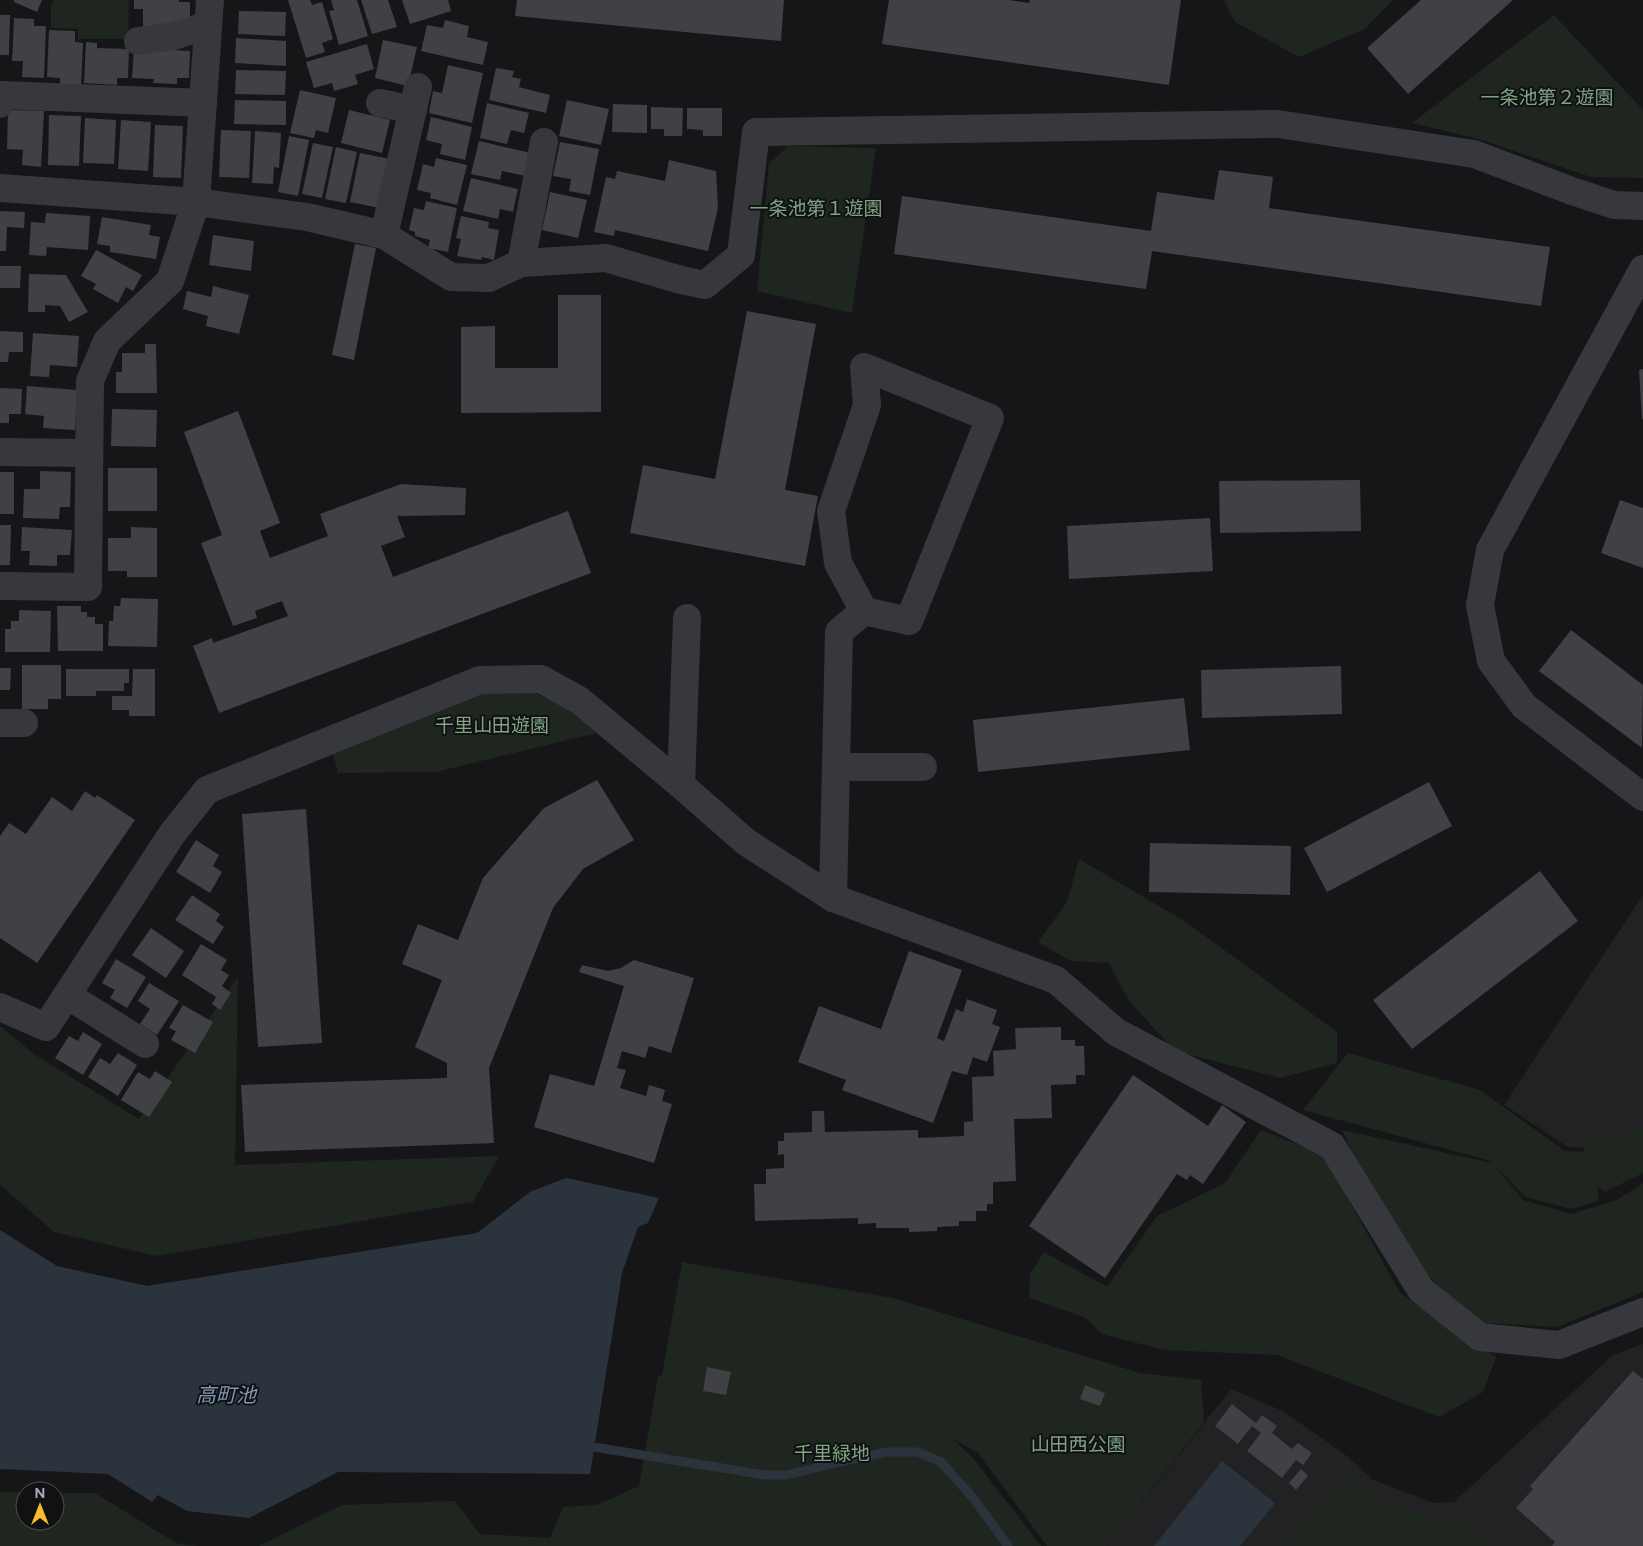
<svg xmlns="http://www.w3.org/2000/svg" width="1643" height="1546" viewBox="0 0 1643 1546" font-family="Figtree,'Noto Sans JP',sans-serif">
<rect width="100%" height="100%" fill="#161618"/>
<!-- built -->
<g fill="#222225">
<path d="M1643,895V1140L1610,1149L1568,1147L1504,1105Z"/>
<path d="M1643,1344V1546H1107L1231,1389L1283,1411L1347,1456L1373,1480L1434,1503L1454,1502L1613,1355Z"/>
</g>
<!-- green -->
<g fill="#1e261f">
<path d="M54,0H129L128,39H78V29L51,28V5Z"/>
<path d="M1224,0H1393L1365,29L1299,57L1235,22Z"/>
<path d="M1554,15L1643,110V178L1591,177L1479,139L1412,123Z"/>
<path d="M788,146L876,148L852,313L757,291L769,164Z"/>
<path d="M526,690L562,704L597,733L436,772L338,773L333,754L483,694Z"/>
<path d="M1079,859L1183,920L1337,1032V1063L1280,1078L1175,1051L1129,1001L1109,963L1071,961L1038,942L1067,902Z"/>
<path d="M238,977L235,1165L499,1156L473,1202L156,1256L54,1232L0,1185V1026L37,1056L139,1119Z"/>
<path d="M1348,1053L1480,1090L1565,1151L1583,1152L1586,1141L1638,1128L1643,1125V1173L1605,1192L1598,1187V1201L1571,1209L1526,1197L1496,1167L1523,1200L1571,1214L1617,1200L1643,1183V1292L1557,1327L1483,1323L1430,1278L1355,1158L1342,1130L1492,1163L1491,1161L1303,1110Z"/>
<path d="M1261,1130L1324,1155L1400,1293L1496,1357L1483,1392L1439,1417L1277,1355L1164,1350L1102,1334L1084,1317L1029,1298L1030,1274L1044,1252L1107,1287L1157,1216L1225,1183Z"/>
<path d="M682,1262L893,1298L1140,1373L1201,1380L1204,1422L1107,1546H1047L978,1453L953,1439L973,1458L1041,1546H259L342,1505L455,1501L480,1534L550,1538L563,1507L597,1505L639,1486L658,1376L662,1375Z"/>
<path d="M1345,1472C1364,1487 1389,1505 1412,1513C1426,1518 1443,1517 1458,1516L1493,1546H1284Z"/>
<path d="M0,1492H25V1521H55V1493H95L176,1543L198,1546H0Z"/>
</g>
<!-- water -->
<g fill="#2b343d">
<path d="M566,1178L659,1198L648,1223L638,1227L622,1273L590,1474L338,1472L249,1518L187,1511L158,1495L152,1502L108,1474L0,1469V1230L57,1266L147,1286L477,1233L530,1192Z"/>
<path d="M1222,1461L1275,1503L1240,1546H1154Z"/>
</g>
<g fill="none" stroke-linecap="round" stroke-linejoin="round">
<!-- stream -->
<path stroke="#2b343d" stroke-width="9" d="M594,1447L765,1475H787L839,1462L887,1452H918L941,1462L974,1499L1008,1546"/>
</g>
<!-- building -->
<g fill="#404145">
<path d="M14,0H42L37,12L14,2Z"/>
<path d="M134,0H179V2H190V24L143,30V9H134Z"/>
<path d="M288,0H310L312,5L322,2L333,39L322,43L325,52L306,58Z"/>
<path d="M331,0H357L368,36L339,45L329,11L334,10Z"/>
<path d="M361,0H388L397,27L372,34Z"/>
<path d="M402,0H448L451,11L410,24Z"/>
<path d="M517,0H784L781,41L515,16Z"/>
<path d="M889,0H1009L1029,3L1030,0H1181L1169,85L882,44Z"/>
<path d="M1421,0H1513L1408,94L1367,48Z"/>
<path d="M239,11L286,12L285,36L238,34Z"/>
<path d="M0,15H10L9,55H0Z"/>
<path d="M14,18L34,19V26H46L44,78L22,77L23,61H12Z"/>
<path d="M445,20L469,26L467,37L488,42L483,65L421,51L427,25L443,28Z"/>
<path d="M49,30L75,31V42L83,43L81,85L60,84V78L47,77Z"/>
<path d="M236,38L286,41V66L235,63Z"/>
<path d="M383,40L417,47L408,86L375,78Z"/>
<path d="M86,42L97,43V48L129,49L128,78H117V85L84,83Z"/>
<path d="M367,44L374,69L355,75L358,84L334,91L332,83L314,88L306,62Z"/>
<path d="M134,48L190,51L189,78H177V84L153,83L154,79L132,78Z"/>
<path d="M448,65L483,73L472,123L429,113L433,91L442,93Z"/>
<path d="M496,68L514,71L512,77L521,79L519,87L550,95L546,113L489,100Z"/>
<path d="M236,70L286,71L285,95L235,94Z"/>
<path d="M300,90L336,98L328,133L316,130L314,138L290,133Z"/>
<path d="M235,100L286,101V125L234,124Z"/>
<path d="M567,100L609,109L601,145L559,136Z"/>
<path d="M487,103L529,113L524,133L511,130L507,144L480,138Z"/>
<path d="M613,104L647,105V133L612,132Z"/>
<path d="M651,107L683,108L682,136H664V129H651Z"/>
<path d="M687,108H722V136H703V130L687,129Z"/>
<path d="M8,110L44,111L41,167L22,165L23,150L7,149Z"/>
<path d="M349,110L390,120L382,153L341,143Z"/>
<path d="M49,115L81,116L79,166L48,165Z"/>
<path d="M431,117L472,127L465,160L440,154L442,144L426,140Z"/>
<path d="M85,118L116,120L114,164L83,163Z"/>
<path d="M121,120L151,122L148,171L118,169Z"/>
<path d="M155,125L183,126L181,178L153,177Z"/>
<path d="M221,130L251,131L249,178L219,177Z"/>
<path d="M255,131L281,133L279,168L274,167L273,184L252,183Z"/>
<path d="M289,136L309,140L298,196L278,192Z"/>
<path d="M479,141L531,153L526,176L502,171L500,180L471,174Z"/>
<path d="M560,142L599,149L590,195L569,191L571,179L553,176Z"/>
<path d="M313,143L333,147L322,198L302,194Z"/>
<path d="M336,147L357,152L346,203L325,199Z"/>
<path d="M360,153L390,159L380,208L350,202Z"/>
<path d="M436,158L467,165L457,205L430,198L431,193L417,190L423,164L434,167Z"/>
<path d="M669,160L716,171L718,208L708,251L615,230L614,236L594,232L606,177L615,179L617,171L665,181Z"/>
<path d="M1219,170L1273,177L1269,208L1550,247L1541,306L1152,251L1146,289L894,254L902,196L1151,231L1157,192L1214,200Z"/>
<path d="M471,178L518,189L513,212L500,209L498,219L463,211Z"/>
<path d="M550,192L587,200L578,238L542,230Z"/>
<path d="M426,201L457,208L448,252L428,248L430,240L415,236V232L409,230L414,208L424,210Z"/>
<path d="M0,211L25,212L24,228L7,227L6,251H0Z"/>
<path d="M46,213L90,216L88,250L47,247L46,256L29,255L31,222L45,223Z"/>
<path d="M461,216L489,222L488,228L499,230L494,260L482,257L481,260L457,256L461,239L456,238Z"/>
<path d="M102,217L151,225L149,235L160,237L156,259L110,252V246L97,244Z"/>
<path d="M213,235L254,241L251,271L209,265Z"/>
<path d="M355,244L376,248L354,360L332,355Z"/>
<path d="M96,250L142,275L133,291L126,287L118,303L93,289L96,284L81,276Z"/>
<path d="M0,266H21L20,288H0Z"/>
<path d="M29,274L66,275L88,312L69,322L60,306L45,305V312H28Z"/>
<path d="M213,286L249,295L239,334L206,326L208,316L183,309L187,291L211,297Z"/>
<path d="M558,295H601V412L461,413V327L495,326V368H558Z"/>
<path d="M747,311L816,324L785,490L818,496L805,566L630,533L643,465L715,479Z"/>
<path d="M0,331L23,332V352H9L8,362H0Z"/>
<path d="M33,333L79,336L77,367L50,365L49,377L30,376Z"/>
<path d="M145,344H156L157,393H116V372H122V353H145Z"/>
<path d="M1643,369V419H1642L1639,370Z"/>
<path d="M27,386L77,390L75,430L43,428L44,416L25,414Z"/>
<path d="M0,388L22,389L21,414H9V423H0Z"/>
<path d="M112,409L157,410L156,447L111,446Z"/>
<path d="M238,411L280,523L260,531L270,558L328,536L320,514L401,484L466,488L465,515L397,516L405,537L381,546L393,577L568,511L591,573L219,713L193,646L212,638L213,643L288,616L282,601L255,611L257,618L233,626L201,543L222,535L184,432Z"/>
<rect x="108" y="468" width="49" height="43"/>
<path d="M40,471L71,472L70,507H60L59,519L23,518L24,489H40Z"/>
<rect x="0" y="472" width="14" height="42"/>
<path d="M1360,480L1361,531L1220,533L1219,481Z"/>
<path d="M1620,500L1643,508V568L1601,553Z"/>
<path d="M1210,518L1213,571L1069,579L1067,526Z"/>
<path d="M0,525H11L10,565H0Z"/>
<path d="M22,527L72,530L70,555H57V566L29,565L30,551H21Z"/>
<path d="M131,527L157,528V577H127V571H108V538H131Z"/>
<path d="M121,598L158,599L157,647L108,646L109,621H113L114,606H120Z"/>
<path d="M57,606H81V612H87V617H95V624H103V651H58Z"/>
<path d="M19,610L51,611L50,652H5V629H11V621H19Z"/>
<path d="M1571,630L1643,685L1642,748L1539,671Z"/>
<path d="M22,665H61V699H48V709H22Z"/>
<path d="M1341,666L1342,714L1202,718L1201,670Z"/>
<path d="M0,668H11L10,690H0Z"/>
<path d="M66,669H129V683H124V691H96V696H66Z"/>
<path d="M133,669H155V716H129V710H112V696H132Z"/>
<path d="M1184,698L1190,750L978,772L973,720Z"/>
<path d="M597,780L634,840L583,869L553,908L489,1068L494,1143L245,1152L241,1085L447,1078V1063L415,1047L442,980L402,964L418,924L458,940L483,878L544,808Z"/>
<path d="M1429,782L1452,826L1327,892L1304,848Z"/>
<path d="M85,791L95,798L97,795L135,820L37,963L0,938V836L9,823L26,834L52,797L72,811Z"/>
<path d="M306,809L322,1043L258,1047L242,814Z"/>
<path d="M196,840L219,855L213,866L222,872L210,893L176,872Z"/>
<path d="M1150,843L1291,846L1290,895L1149,892Z"/>
<path d="M1540,871L1578,921L1412,1049L1373,1000Z"/>
<path d="M192,895L220,914L216,921L224,927L213,944L175,920Z"/>
<path d="M151,928L184,951L166,978L132,955Z"/>
<path d="M201,944L227,960L221,970L229,975L222,986L231,993L220,1010L212,1004L216,997L182,975Z"/>
<path d="M909,951L962,970L937,1038L944,1041L956,1009L963,1012L967,999L997,1010L992,1024L1000,1027L987,1062L973,1057L967,1075L952,1071L933,1123L842,1090L846,1080L798,1062L819,1006L881,1029Z"/>
<path d="M116,959L146,977L127,1008L110,998L115,990L102,983Z"/>
<path d="M634,960L694,978L671,1053L649,1046L645,1058L622,1051L617,1068L626,1070L620,1088L646,1096L649,1085L665,1090L662,1101L672,1104L654,1163L534,1127L550,1074L594,1086L624,986L579,972L582,965L608,971L621,968Z"/>
<path d="M149,983L179,1001L157,1035L140,1024L150,1009L138,1001Z"/>
<path d="M183,1005L213,1022L195,1053L171,1040L176,1031L169,1028Z"/>
<path d="M1061,1027V1040H1075V1046H1084L1085,1075H1076V1084L1051,1085L1052,1118L1014,1119L1016,1181L993,1182V1204H987V1211H976V1221H959V1226L937,1227V1231L909,1232V1228H876V1223L858,1224V1218L755,1221L754,1184H766V1169L784,1168V1154L778,1155V1141H784V1133L812,1132V1111H824L825,1132L918,1130V1138L964,1136V1122L973,1121L972,1077L994,1076L993,1051L1016,1049L1015,1028Z"/>
<path d="M83,1032L102,1044L83,1075L55,1058L69,1036L78,1041Z"/>
<path d="M118,1053L137,1065L118,1096L88,1077L100,1058L110,1064Z"/>
<path d="M155,1071L172,1082L149,1117L121,1100L138,1072L150,1079Z"/>
<path d="M1133,1075L1208,1126L1222,1105L1246,1122L1203,1184L1190,1175L1187,1180L1177,1174L1105,1278L1029,1226Z"/>
<path d="M707,1367L731,1372L726,1395L703,1391Z"/>
<path d="M1633,1371L1643,1379V1546H1552L1555,1542L1516,1508L1533,1489L1530,1486Z"/>
<path d="M1085,1385L1105,1393L1100,1406L1080,1399Z"/>
<path d="M1232,1404L1256,1423L1262,1415L1277,1426L1272,1433L1292,1449L1298,1443L1312,1453L1303,1465L1296,1460L1282,1478L1247,1451L1261,1433L1252,1426L1238,1444L1215,1426Z"/>
<path d="M1301,1469L1308,1476L1296,1490L1289,1483Z"/>
</g>
<g fill="none" stroke-linecap="round" stroke-linejoin="round">
<!-- minor -->
<g stroke="#37383d" stroke-width="28">
<path d="M138,41L174,36L208,25"/>
<path d="M380,103L413,110"/>
<path d="M0,104L1,95L203,103"/>
<path d="M0,188L196,202L307,217L384,235L451,277L489,278L521,263L606,258L681,280L705,285L741,255L756,132L1278,124L1474,154L1572,191L1614,205L1643,206"/>
<path d="M384,235L418,87"/>
<path d="M521,263L544,142"/>
<path d="M1643,269L1490,550L1480,605L1491,661L1524,706L1643,797"/>
<path d="M0,452L89,453"/>
<path d="M0,586L88,587L90,381L107,341L170,281L196,202L210,0"/>
<path d="M0,723H24"/>
<path d="M836,767H923"/>
<path d="M681,785L687,618"/>
<path d="M833,898L839,632L864,611L838,563L831,511L867,405L864,367L990,418L909,621L864,611"/>
<path d="M67,995L145,1044"/>
<path d="M0,1007L46,1027L172,834L207,790L480,680L541,679L579,700L681,785L746,842L833,898L1056,980L1116,1032L1332,1146L1421,1290L1480,1337L1559,1345L1643,1312"/>
</g>
</g>
<g text-anchor="middle" dominant-baseline="central" stroke-width="4" stroke-linejoin="round" paint-order="stroke">
<!-- park labels -->
<g font-size="19" fill="#7ea481" stroke="#111113">
<text x="1547" y="97">一条池第２遊園</text>
<text x="816" y="208">一条池第１遊園</text>
<text x="492" y="725">千里山田遊園</text>
<text x="1078" y="1444">山田西公園</text>
<text x="832" y="1453">千里緑地</text>
</g>
<!-- water labels -->
<g font-size="20" font-style="italic" fill="#7d99b5" stroke="#111113">
<text x="226" y="1395">高町池</text>
</g>
</g>
<!-- north arrow -->
<g transform="translate(40 1506)"><circle r="24" fill="#111113" stroke="#4d4f55"/>
<path d="M0-4L9 19L0 12L-9 19Z" fill="#fabc2c"/>
<text y="-8" font-size="14" font-weight="bold" text-anchor="middle" fill="#a7acb9">N</text>
</g>
</svg>
